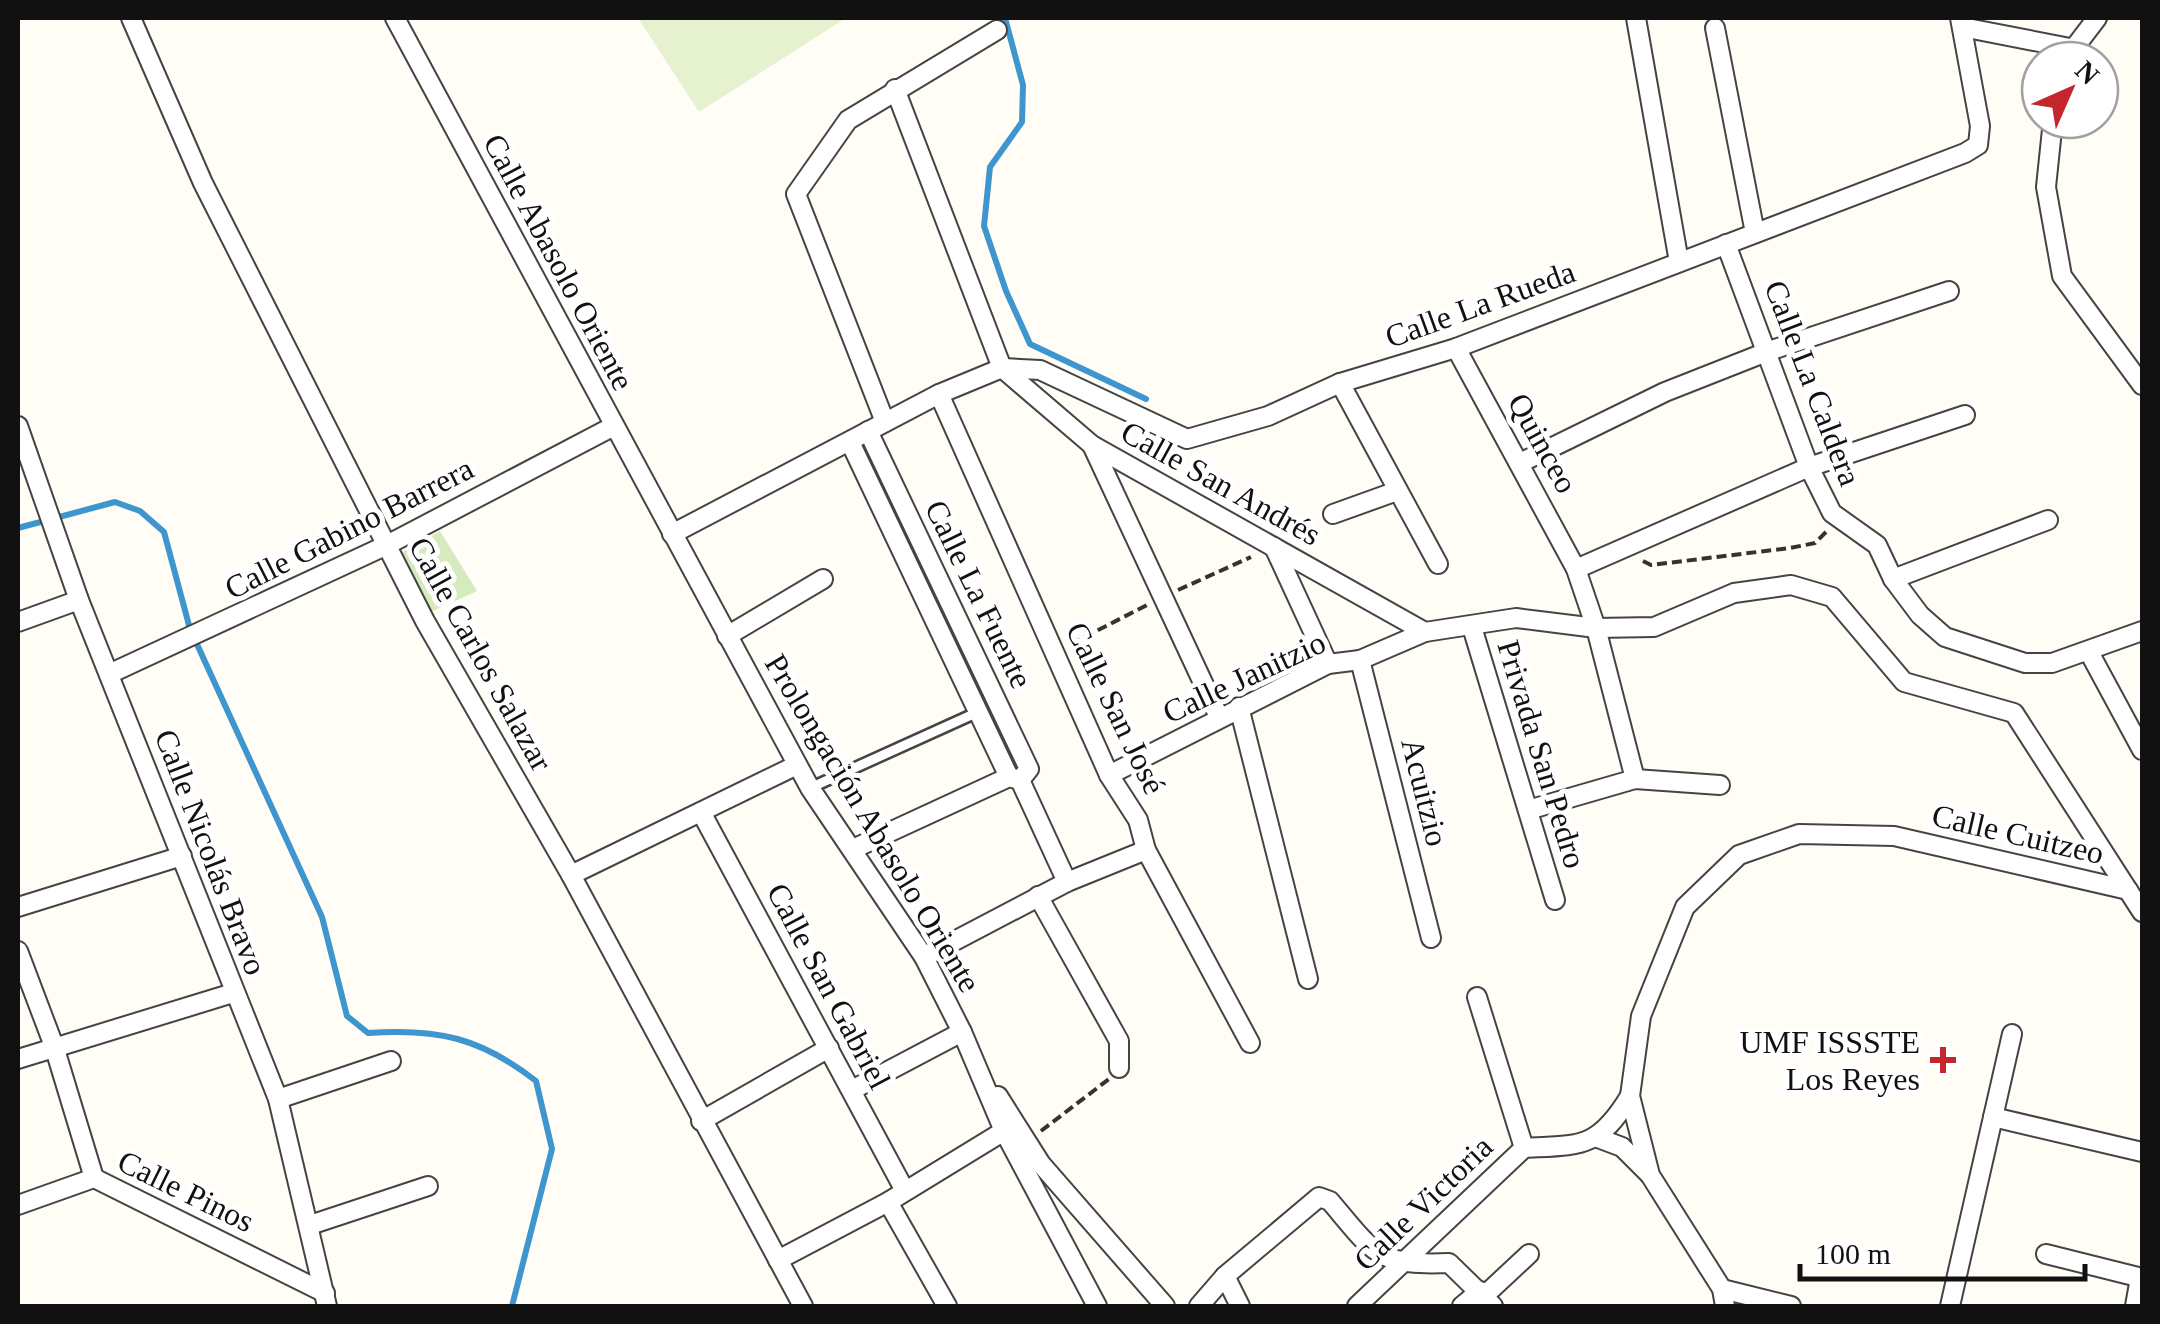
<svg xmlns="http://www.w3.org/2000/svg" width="2160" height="1324" viewBox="0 0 2160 1324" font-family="Georgia,serif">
<rect width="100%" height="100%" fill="#fffdf5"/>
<!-- green -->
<path fill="#d5ebbd" d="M440,531L477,591L431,612L399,554Z"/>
<!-- pitch -->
<path fill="#e6f2cf" d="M638,18H846L699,112Z"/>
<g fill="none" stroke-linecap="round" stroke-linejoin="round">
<!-- stream -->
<g stroke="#3f96cf" stroke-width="6">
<path d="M1005,18L1023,85L1022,122L990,167L984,226L1006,291L1030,344L1146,399"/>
<path d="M18,528L115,502L140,511L164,532L190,629L322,917L347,1016L368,1033C438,1028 481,1038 536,1081L552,1149L512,1306"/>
</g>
<!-- service casing -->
<g stroke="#444" stroke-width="14">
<path id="service" d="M810,788L978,712"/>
</g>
<!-- minor casing -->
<g stroke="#444" stroke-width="22">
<g id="minor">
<path d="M131,18L203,183L425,621L571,875L803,1306"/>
<path d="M395,18L810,788L924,957L962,1032L1004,1131L1097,1306"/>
<path d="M1636,18L1679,262"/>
<path d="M1962,27L2070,48"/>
<path d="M1715,28L1755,233"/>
<path d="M2065,60L2097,18"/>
<path d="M895,89L1002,368L1092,445L1425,632"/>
<path d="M2053,120L2046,187L2062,276L2142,385"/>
<path d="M1726,244L1809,467L1832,513L1877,545L1893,579L1920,615L1945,637L2025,663H2052L2142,631"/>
<path d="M1456,348L1576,569L1596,628L1635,779"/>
<path d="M1340,383L1438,564"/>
<path d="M939,394L1109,775L1138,820L1146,850L1250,1043"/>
<path d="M885,422L796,194L848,120L997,30"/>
<path d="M18,426L79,600L278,1099L327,1306"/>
<path d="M850,442L1009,777"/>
<path d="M1092,445L1219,717"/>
<path d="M1522,462L1665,392L1769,351L1949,291"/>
<path d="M1333,514L1397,491"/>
<path d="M672,534L939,394L1002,368L1040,370L1187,439L1268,416L1340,383L1456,348L1965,153L1978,145L1980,126L1960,18"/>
<path d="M1274,547L1328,664"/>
<path d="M1576,569L1809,467L1965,415"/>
<path d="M1893,579L2048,520"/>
<path d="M18,622L79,600"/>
<path d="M1472,627L1555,900"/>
<path d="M727,636L823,579"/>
<path d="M2089,652L2142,750"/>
<path d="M1360,660L1431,938"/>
<path d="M109,674L387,545L612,427"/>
<path d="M1239,707L1308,979"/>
<path d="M1109,775L1328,664L1360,660L1425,632L1516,618L1596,628L1654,627L1734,593L1791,585L1832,597L1904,682L2014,713L2142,912"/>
<path d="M1020,780L1067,882"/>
<path d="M1528,810L1635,779L1720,785"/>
<path d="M701,812L904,1189"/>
<path d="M853,849L1009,777L1020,780L1029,769L868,431"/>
<path d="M571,875L797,765"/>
<path d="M1038,896L1119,1041V1068"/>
<path d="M18,907L182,856"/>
<path d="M18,951L54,1046L94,1178"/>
<path d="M924,957L1067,882L1146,850"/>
<path d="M1477,997L1524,1148"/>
<path d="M18,1059L233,993"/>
<path d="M852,1090L962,1032"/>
<path d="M998,1096L1041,1164L1165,1306"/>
<path d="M278,1099L391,1061"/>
<path d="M1993,1117L2142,1152"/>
<path d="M701,1121L829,1048"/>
<path d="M1598,1138L1622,1147L1649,1174"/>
<path d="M888,1202L947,1306"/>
<path d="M18,1205L94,1178L325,1293"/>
<path d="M310,1225L428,1186"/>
<path d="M2046,1254L2142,1278"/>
<path d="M778,1260L888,1202L1004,1131"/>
<path d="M1225,1276L1240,1306"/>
<path d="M1722,1289L1791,1306"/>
<path d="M1484,1296L1529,1254"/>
<path d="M1199,1306L1225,1276L1319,1197L1330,1201C1374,1253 1377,1266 1449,1263L1493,1306"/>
<path d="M1357,1306L1524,1148C1581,1145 1598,1149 1630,1096"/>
<path d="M1462,1306L1480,1291"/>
<path d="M1725,1306L1722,1289L1650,1175L1630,1096L1641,1016L1685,907L1739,855L1799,834L1894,836L2128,890"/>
<path d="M1950,1306L2012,1034"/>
<path d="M2135,1306L2140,1278"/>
</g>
</g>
<!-- path -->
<g stroke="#333" stroke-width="4" stroke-dasharray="10 5" stroke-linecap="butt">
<path d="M1643,561L1651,565L1790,548L1815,543L1826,532"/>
<path d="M1178,590L1251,557"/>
<path d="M1071,644L1147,605"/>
<path d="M1041,1131L1109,1079"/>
</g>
<!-- service -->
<use href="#service" stroke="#fff" stroke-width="9"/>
<!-- minor -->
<use href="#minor" stroke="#fff" stroke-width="18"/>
</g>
<!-- markers -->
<path fill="#c4262e" stroke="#fff" stroke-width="4" d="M1938 1045h10v10h10v10h-10v10h-10v-10h-10v-10h10z"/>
<g text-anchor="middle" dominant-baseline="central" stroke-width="10" stroke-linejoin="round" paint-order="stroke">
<!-- street labels -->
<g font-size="32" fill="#111" stroke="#fff">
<text transform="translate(559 262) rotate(62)">Calle Abasolo Oriente</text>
<text transform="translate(1480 304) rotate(-20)">Calle La Rueda</text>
<text transform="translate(1813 383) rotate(69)">Calle La Caldera</text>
<text transform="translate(1543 443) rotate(61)">Quinceo</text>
<text transform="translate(1221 483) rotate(29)">Calle San Andrés</text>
<text transform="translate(349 528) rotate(-27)">Calle Gabino Barrera</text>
<text transform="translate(979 594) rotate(64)">Calle La Fuente</text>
<text transform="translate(481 654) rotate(61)">Calle Carlos Salazar</text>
<text transform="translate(1244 677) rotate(-25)">Calle Janitzio</text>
<text transform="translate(1116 708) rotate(64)">Calle San José</text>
<text transform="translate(1542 754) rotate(73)">Privada San Pedro</text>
<text transform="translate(1425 792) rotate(76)">Acuitzio</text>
<text transform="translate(873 823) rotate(59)">Prolongación Abasolo Oriente</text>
<text transform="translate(2018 834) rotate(13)">Calle Cuitzeo</text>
<text transform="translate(211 852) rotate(69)">Calle Nicolás Bravo</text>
<text transform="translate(829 986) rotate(62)">Calle San Gabriel</text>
<text transform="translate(186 1191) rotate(26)">Calle Pinos</text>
<text transform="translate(1423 1203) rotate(-44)">Calle Victoria</text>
</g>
<!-- poi labels -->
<g font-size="32" fill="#111" stroke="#fff" text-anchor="end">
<text x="1920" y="1042">UMF ISSSTE<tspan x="1920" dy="37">Los Reyes</tspan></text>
</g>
</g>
<!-- border -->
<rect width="2160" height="1324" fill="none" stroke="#111111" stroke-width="40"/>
<!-- north arrow -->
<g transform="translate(2070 90) rotate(45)"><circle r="48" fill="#ffffff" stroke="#a0a0a0" stroke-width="2.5"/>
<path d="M0-8L18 38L0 25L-18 38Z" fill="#c4262e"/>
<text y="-15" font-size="28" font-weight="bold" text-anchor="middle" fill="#111111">N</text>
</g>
<!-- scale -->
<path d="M1800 1264v15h285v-15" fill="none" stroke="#111111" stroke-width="5"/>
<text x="1815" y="1264" font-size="30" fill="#111111" stroke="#ffffff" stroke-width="8" paint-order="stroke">100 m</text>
</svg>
